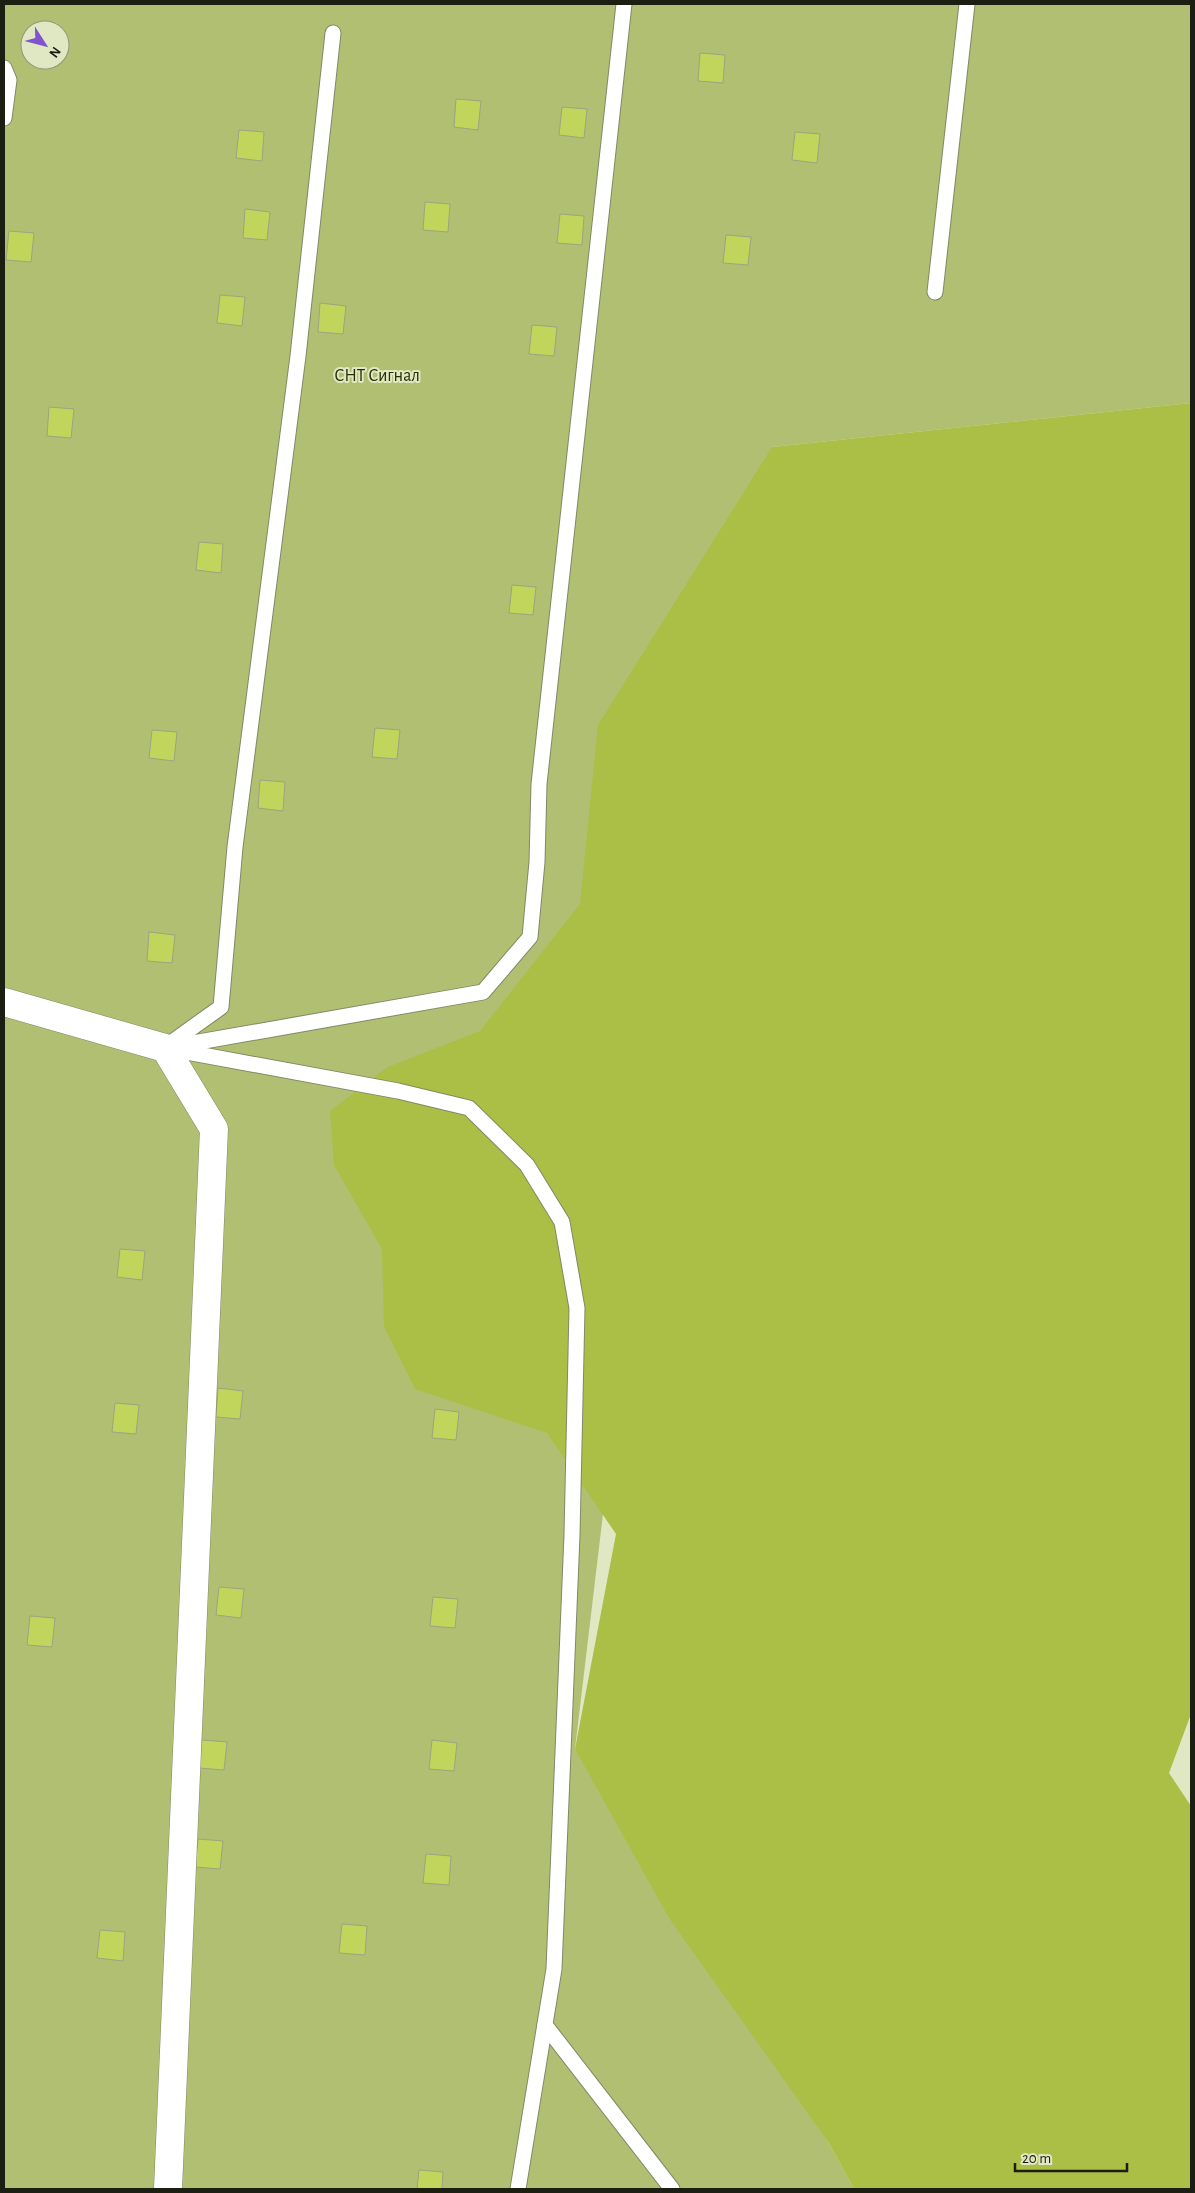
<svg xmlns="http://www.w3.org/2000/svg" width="1195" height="2193" viewBox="0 0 1195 2193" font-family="'Alegreya Sans',sans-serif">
<rect width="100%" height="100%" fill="#e0e8c3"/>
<!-- green -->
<path fill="#b0bf71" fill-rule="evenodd" d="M4,4H1191V403L772,447L613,1430L575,1749L829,2143L854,2189H4ZM30,30H60V60H30Z"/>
<!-- forest -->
<path fill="#abbe45" d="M1191,403V1714L1169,1773L1191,1806V2189H854L829,2143L669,1918L575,1749L616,1534L547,1433L415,1389L384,1327L382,1249L334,1165L330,1111L388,1067L480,1031L580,904L598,725L772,447Z"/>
<!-- building -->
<g fill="#c1d55d" stroke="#9ca480">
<path d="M700,53L725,55L723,83L698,81Z"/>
<path d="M456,99L481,101L478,130L454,127Z"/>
<path d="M562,107L587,109L584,138L559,135Z"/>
<path d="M239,130L264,132L262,161L236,158Z"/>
<path d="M795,132L820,134L817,163L792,160Z"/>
<path d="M425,202L450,204L448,232L423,230Z"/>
<path d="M245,209L270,212L267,240L243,238Z"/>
<path d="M560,214L584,216L582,245L557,243Z"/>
<path d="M9,231L34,233L31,262L6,260Z"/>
<path d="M726,235L751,237L748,265L723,263Z"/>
<path d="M220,295L245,297L242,326L217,323Z"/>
<path d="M320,303L346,306L343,334L318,332Z"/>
<path d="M532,325L557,327L554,356L529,354Z"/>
<path d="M49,407L74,409L71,438L47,436Z"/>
<path d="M199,542L223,544L221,573L196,570Z"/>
<path d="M512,585L536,587L533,615L509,613Z"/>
<path d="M375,728L400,730L397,759L372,757Z"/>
<path d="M152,730L177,732L174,761L149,758Z"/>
<path d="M260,780L285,782L283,811L258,808Z"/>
<path d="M149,932L175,935L172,963L147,961Z"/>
<path d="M120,1249L145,1251L142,1280L117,1277Z"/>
<path d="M218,1388L243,1391L240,1419L216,1417Z"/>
<path d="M115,1403L139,1405L136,1434L112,1432Z"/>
<path d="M435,1409L459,1412L456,1440L432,1438Z"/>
<path d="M219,1587L244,1589L241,1618L216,1615Z"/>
<path d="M433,1597L458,1599L455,1628L430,1626Z"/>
<path d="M30,1616L55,1618L52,1647L27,1645Z"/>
<path d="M202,1740L227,1742L224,1770L199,1768Z"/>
<path d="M432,1740L457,1743L454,1771L429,1769Z"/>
<path d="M198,1839L223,1841L220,1869L195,1867Z"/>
<path d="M426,1854L451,1856L449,1885L423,1883Z"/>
<path d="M342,1924L367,1926L365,1955L339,1953Z"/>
<path d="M100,1930L125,1932L123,1961L97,1958Z"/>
<path d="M419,2170L443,2172L442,2189H417Z"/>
</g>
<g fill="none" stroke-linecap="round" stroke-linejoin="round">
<!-- lane casing -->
<g stroke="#818966" stroke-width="17">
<g id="lane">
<path d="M4,68L9,80L4,118"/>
<path d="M935,292L967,4"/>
<path d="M168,1045L221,1007L235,847L298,356L333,33"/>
<path d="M176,1046L483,992L530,937L537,862L539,784L624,4"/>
<path d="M165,1048L398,1091L469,1108L527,1165L562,1222L577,1308L572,1535L554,1969L518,2189"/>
<path d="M545,2025L672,2189"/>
</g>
</g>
<!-- street casing -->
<g stroke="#818966" stroke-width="29">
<path id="street" d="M4,1002L165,1048L214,1129L168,2189"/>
</g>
<!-- lane -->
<use href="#lane" stroke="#fff" stroke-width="15"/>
<!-- street -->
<use href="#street" stroke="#fff" stroke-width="28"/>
</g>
<g text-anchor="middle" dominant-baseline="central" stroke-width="4" stroke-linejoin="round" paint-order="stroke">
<!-- park labels -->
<g font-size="18" fill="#282f00" stroke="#e0e8c3">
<text x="377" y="376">СНТ Сигнал</text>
</g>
</g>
<!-- border -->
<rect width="1195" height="2193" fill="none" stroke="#1b1e10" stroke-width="10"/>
<!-- north arrow -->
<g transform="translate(45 45) rotate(126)"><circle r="24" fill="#e0e8c3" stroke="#91977b"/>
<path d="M0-4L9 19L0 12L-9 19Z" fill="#8154cd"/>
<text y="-8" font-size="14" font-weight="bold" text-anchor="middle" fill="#1b1e10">N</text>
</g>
<!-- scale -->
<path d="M1015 2163v8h112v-8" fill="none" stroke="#1b1e10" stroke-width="2.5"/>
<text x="1022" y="2163" font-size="15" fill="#1b1e10" stroke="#e0e8c3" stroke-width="4" paint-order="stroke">20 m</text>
</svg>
